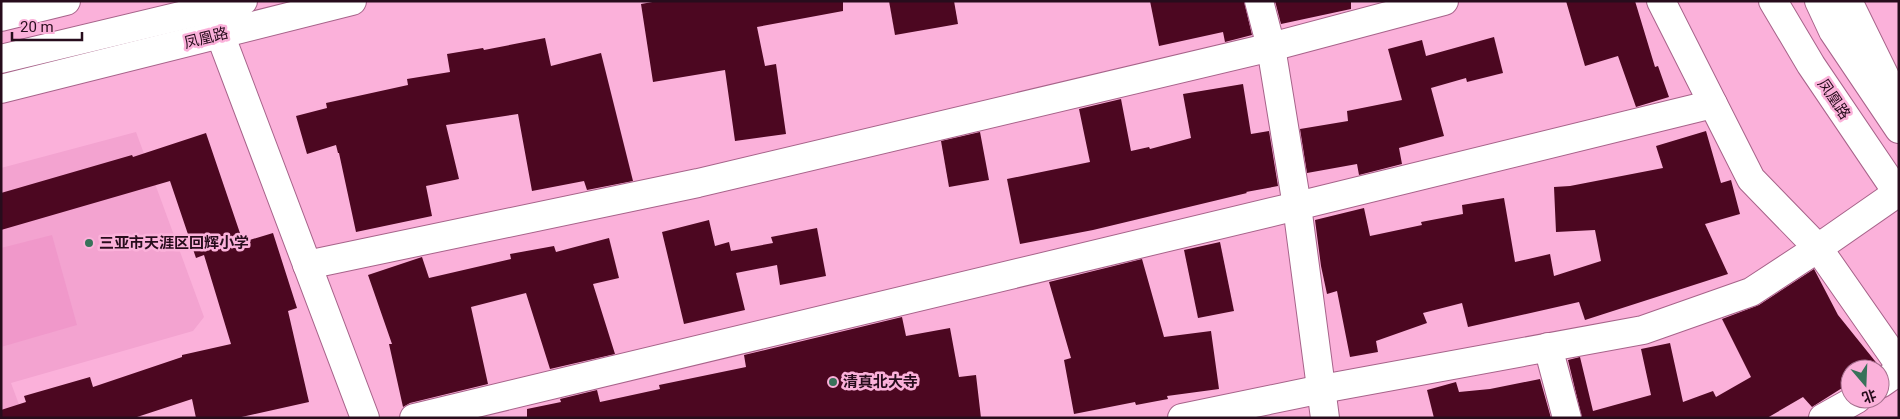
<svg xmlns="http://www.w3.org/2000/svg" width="1900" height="419" viewBox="0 0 1900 419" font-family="Roboto,'Noto Sans SC',sans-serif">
<rect width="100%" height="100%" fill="#fbb1da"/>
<!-- built -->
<path fill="#f3a3d0" d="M136,132L204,317L193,331L11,383L24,418H1V168Z"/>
<!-- green -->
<path fill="#f098ca" d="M52,235L77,325L1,347V248Z"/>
<!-- building -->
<g fill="#4c0721">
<path d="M658,1H843V11L757,27L765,66L776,64L786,134L735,141L725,70L653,82L641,4Z"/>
<path d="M889,1H954L958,24L895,35Z"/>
<path d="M1150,1H1244L1252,35L1225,42L1223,32L1159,46Z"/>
<path d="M1275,1H1351V9L1281,24Z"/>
<path d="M1566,1H1635L1655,67L1658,66L1669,97L1636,107L1618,56L1585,66Z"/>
<path d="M1494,37L1503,73L1467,82L1466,78L1431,88L1444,136L1399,148L1402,164L1359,175L1357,164L1307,173L1300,129L1348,121L1347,111L1402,100L1388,49L1422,40L1426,56Z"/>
<path d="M545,38L551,66L601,53L633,181L587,190L584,181L532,191L518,114L446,125L459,179L426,186L432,216L356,232L339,153H338L336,145L307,154L296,116L327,108L326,103L408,85L407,79L450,72L447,54L483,48L484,50Z"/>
<path d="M1243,84L1251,134L1269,131L1278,186L1246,192L1247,193L1093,230L1020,244L1007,179L1090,162L1079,109L1121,99L1131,151L1149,147L1150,149L1191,138L1183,94Z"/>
<path d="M1706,131L1721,183L1731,180L1740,214L1705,224L1728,274L1585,320L1579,302L1468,327L1462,303L1423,313L1427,323L1376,341L1378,352L1350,357L1337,291L1327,294L1321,266L1315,220L1364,208L1370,236L1422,225L1421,222L1463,214L1462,205L1504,198L1515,262L1550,254L1554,276L1601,261L1595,230L1556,232L1554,187L1570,186L1663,168L1656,146Z"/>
<path d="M980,132L989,180L949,187L941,141Z"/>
<path d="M206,133L243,242L273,233L297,308L288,311L309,402L237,418H196L192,399L134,418H1V410L26,402L24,396L90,377L93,387L182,357V355L231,344L204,255L196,258L170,181L1,230V193L132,155L133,157Z"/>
<path d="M709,220L715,246L729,242L731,251L773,243L771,237L817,228L826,276L780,285L777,265L736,273L745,310L684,324L662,232Z"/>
<path d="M609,238L619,278L593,284L615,354L550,369L526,293L471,307L488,384L410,403L403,407L389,344H392L368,275L422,257L429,278L511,259L510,254L554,246L556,252Z"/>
<path d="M1220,242L1234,311L1198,318L1184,250Z"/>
<path d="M1142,259L1164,337L1211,331L1219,389L1167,396L1168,399L1136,405L1135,402L1074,414L1064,360L1071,358L1049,282Z"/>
<path d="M1814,269L1838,315L1879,366L1874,369H1850V383L1812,407L1803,397L1767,418H1582L1568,360L1580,357L1593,411L1651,395L1641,349L1670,343L1683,402L1713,391L1716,397L1751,377L1722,319L1759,305Z"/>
<path d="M902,317L906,336L950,328L959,377L976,375L981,418H527V409L561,402L560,399L597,390L600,402L660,389L659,385L746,367L744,355Z"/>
<path d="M1540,379L1551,418H1434L1427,390L1456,382L1459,392L1490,389Z"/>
</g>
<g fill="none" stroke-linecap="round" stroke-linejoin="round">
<!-- street casing -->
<g stroke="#a7638a" stroke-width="30">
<g id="street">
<path d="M1259,1L1271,47L1297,206L1325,418"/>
<path d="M1661,1L1751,179L1818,248L1899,364"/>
<path d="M212,13L365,418"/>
<path d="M1,17L66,1"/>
<path d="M307,265L698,183L1271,47L1444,1"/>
<path d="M1548,347L1567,418"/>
<path d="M1880,384L1899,371"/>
<path d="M414,418L1297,206L1713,104"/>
<path d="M1182,418L1322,389L1643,330L1751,292L1818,248L1897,193"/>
<path d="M1823,418L1857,399"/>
</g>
</g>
<!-- primary casing -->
<g stroke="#a7638a" stroke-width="30">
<g id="primary">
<path d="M1773,1L1811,65L1899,195"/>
<path d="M1819,1L1833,31L1899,129"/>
<path d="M1848,1L1895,97"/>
</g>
</g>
<!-- highway casing -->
<g stroke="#a7638a" stroke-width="30">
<g id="highway">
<path d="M1,59L243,1"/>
<path d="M1,89L352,1"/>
</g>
</g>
<!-- street -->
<use href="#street" stroke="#fff" stroke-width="28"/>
<!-- primary -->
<use href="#primary" stroke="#fff" stroke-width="28"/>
<!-- highway -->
<use href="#highway" stroke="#fff" stroke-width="28"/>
</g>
<!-- markers -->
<g fill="#38725a" stroke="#fbb1da" stroke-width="2">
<circle cx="89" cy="243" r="5"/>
<circle cx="833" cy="382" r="5"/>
</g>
<g text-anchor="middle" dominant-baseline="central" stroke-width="5" stroke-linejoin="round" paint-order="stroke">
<!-- street labels -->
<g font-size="15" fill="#270c1c" stroke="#fbb1da">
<text transform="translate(206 38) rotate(-14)">凤凰路</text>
<text transform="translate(1834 99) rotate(56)">凤凰路</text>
</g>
<!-- poi labels -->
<g font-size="15" font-weight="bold" fill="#270c1c" stroke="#fbb1da" text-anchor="start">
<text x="99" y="243">三亚市天涯区回辉小学</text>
<text x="843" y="382">清真北大寺</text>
</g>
</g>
<!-- border -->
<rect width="1900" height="419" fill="none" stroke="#270c1c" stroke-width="5"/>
<!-- north arrow -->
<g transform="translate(1865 384) rotate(161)"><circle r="24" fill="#fbb1da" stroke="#a66f8e"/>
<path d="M0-4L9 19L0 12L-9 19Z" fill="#38725a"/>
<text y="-8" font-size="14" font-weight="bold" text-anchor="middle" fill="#270c1c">北</text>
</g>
<!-- scale -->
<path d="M12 32v8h70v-8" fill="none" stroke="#270c1c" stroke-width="2.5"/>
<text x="20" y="32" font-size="15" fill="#270c1c" stroke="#fbb1da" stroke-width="4" paint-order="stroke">20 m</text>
</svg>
